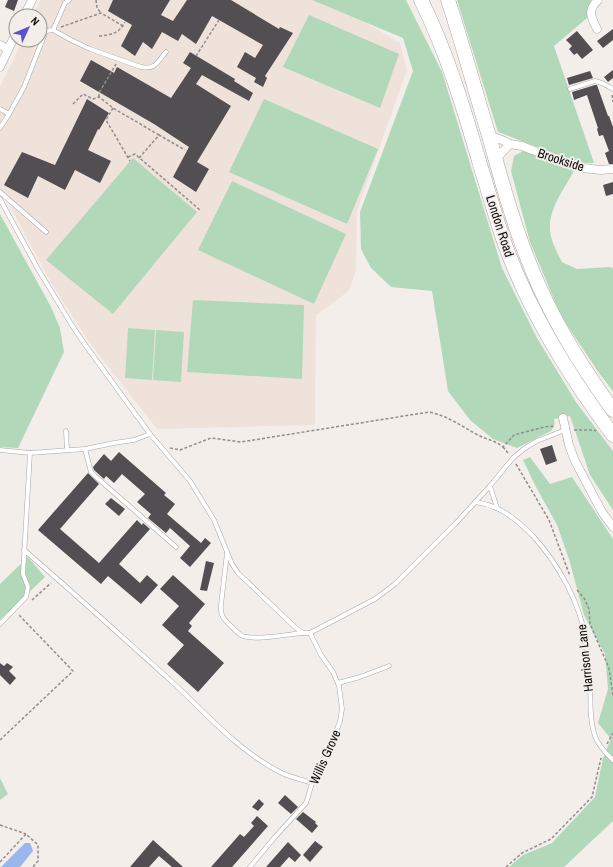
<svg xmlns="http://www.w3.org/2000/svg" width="613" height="867" viewBox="0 0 613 867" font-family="'Archivo Narrow',sans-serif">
<rect width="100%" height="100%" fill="#f4eeeb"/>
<!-- built -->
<path fill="#efe2db" d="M40,0H328L400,43L407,70L357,211L356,271L349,291L316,315L315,425L157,429L89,342L50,281L0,187V87L23,40H40V16H33Z"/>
<!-- green -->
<g fill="#b2d8ba">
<path d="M312,0H406L442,72L502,268L537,338L576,402L613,451V510L590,475L570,416L554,419C555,424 555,426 551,431L517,448L493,439L470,420L448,391L432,291L391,287L371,268L361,249L360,212L413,71L403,38Z"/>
<path d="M457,0H591L587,18L554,46L594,163H578L548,151L498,132Z"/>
<path d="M309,15L399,54L380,108L283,67Z"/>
<path d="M264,99L378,149L347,224L229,172Z"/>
<path d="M523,151L575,169C566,186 550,207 550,226C549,238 557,252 562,262L577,269L610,267L613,268V391L599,373L561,316L530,242L511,171L514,156Z"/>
<path d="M133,158L197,212L113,314L46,260Z"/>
<path d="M232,181L346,234L314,304L198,250Z"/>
<path d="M0,214L51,307L60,328L64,352L18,448L0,447Z"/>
<path d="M193,300L304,305L302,379L187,372Z"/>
<path d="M128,328L155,330L152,380L125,378Z"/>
<path d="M156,330L184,332L181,382L153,380Z"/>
<path d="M530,457L550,484L572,477L613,539V821L564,867H509L523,855L552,843L595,797L603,758L611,739L598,723L608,689L605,654L584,615L569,559L557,525L535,485L523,460Z"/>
<path d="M28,557L45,577L0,620V584Z"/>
<path d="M0,778L8,794L0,800Z"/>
</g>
<!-- water -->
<path fill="#99b6ee" d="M25,843H30L33,851L20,867H1Z"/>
<!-- building -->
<g fill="#524e51">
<path d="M8,0H18L14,11L5,7Z"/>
<path d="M113,0H170L161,15L173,21L187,0H231L279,29L280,27L293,33L265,76L267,78L263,87L254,82L256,78L237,67L245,52L255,58L263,45L212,16L196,44L182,34L178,41L162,32L152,49L143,42L135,56L121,46L132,25L108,11Z"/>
<path d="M613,29V40L603,48L597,41Z"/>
<path d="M577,31L593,50L582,59L577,53L574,55L569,49L572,46L566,40Z"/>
<path d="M190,52L235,79L234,81L253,93L249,101L202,75L196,84L231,106L197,162L209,169L196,192L173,177L189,147L154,124L80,81L91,60L114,73L117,67L171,98L191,68L183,63Z"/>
<path d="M613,70V78L608,82L604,77Z"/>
<path d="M590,71L593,78L569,85L567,78Z"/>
<path d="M595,85H597L608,116H609L613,127V164H609L605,153L609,151L603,135L599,136L597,129L598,128L587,95L574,100L572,92Z"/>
<path d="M87,99L109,113L99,130L98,129L88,150L111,161L100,183L75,170L65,190L38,176L28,198L4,185L22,152L55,165Z"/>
<path d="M613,182V194L606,196L603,185Z"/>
<path d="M552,445L557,461L546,465L540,449Z"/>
<path d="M119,452L166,493L164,495L175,504L167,514L201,543L205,538L211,543L190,567L180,558L190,546L170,528L166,533L148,518L151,514L137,502L145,494L122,474L114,483L106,476L104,479L94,470L93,467L104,454L111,461Z"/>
<path d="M88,473L99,484L60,529L99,563L137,520L142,525L143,523L150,529L119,564L140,583L147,575L158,585L141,604L108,576L101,584L38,530Z"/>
<path d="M111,498L125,509L119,516L105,504Z"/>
<path d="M206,561L214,563L207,591L200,590Z"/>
<path d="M173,575L205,604L189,623L192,626L188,631L224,663L198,692L167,664L184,645L162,625L179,606L160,589Z"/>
<path d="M0,663L4,666L7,663L13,667L9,671L16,678L10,685L0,675Z"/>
<path d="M285,795L298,807L291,814L278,803Z"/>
<path d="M259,799L264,804L258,811L252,807Z"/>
<path d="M303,812L316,822L315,823L318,826L312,833L296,819Z"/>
<path d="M257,816L268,826L232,867H211L240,834L244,837L254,826L251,823Z"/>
<path d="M153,840L171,856L183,867H172L159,856L149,867H130Z"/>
<path d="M315,841L323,847L310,862L303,855Z"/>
<path d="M288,842L301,855L295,862L289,857L280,867H266Z"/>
</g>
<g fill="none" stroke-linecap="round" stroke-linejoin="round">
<!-- lane casing -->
<g stroke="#aaa6a3" stroke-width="5">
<g id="lane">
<path d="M40,28L46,31L53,30L71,40L90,49L141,67C156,70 157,62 166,52"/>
<path d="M53,30L65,3L69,0"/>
<path d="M570,89L595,81L602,83L613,89"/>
<path d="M0,109L9,114"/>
<path d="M0,128L9,114L24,87L46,31"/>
<path d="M0,192L46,232"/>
<path d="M0,199L38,269L73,327L86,346L150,434L190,481L214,520L232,564L238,573L296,628L303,633H310L375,599L395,584L456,523L490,486L513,458L525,448L537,441L565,430"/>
<path d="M66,431L67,450"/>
<path d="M85,449L91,472L95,476L176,547"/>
<path d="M0,450L30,453L85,449L114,443L134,440L150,434"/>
<path d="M490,486L497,508"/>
<path d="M475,502C499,505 515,518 532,535C558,563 581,604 586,642C588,656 589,671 590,685C591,702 589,719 595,736C598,746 607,754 613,760"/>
<path d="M24,550C73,592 121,636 169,679C204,711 236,749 278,771C288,777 301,779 312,783"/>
<path d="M227,553L221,605C220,615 223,619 231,626C235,630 238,634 243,636C256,641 288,634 303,633"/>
<path d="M0,624L26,597L28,587L23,574L30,453"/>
<path d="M338,683L360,677L389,666"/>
<path d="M250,867L275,837L306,803L314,777L333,740L340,721L342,709L339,686L333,672L321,655L310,633"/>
</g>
</g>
<!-- street casing -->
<g stroke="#aaa6a3" stroke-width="9">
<g id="street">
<path d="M24,16L32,0"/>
<path d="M597,29C591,17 587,11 598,0"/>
<path d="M0,45L8,49"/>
<path d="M0,67L16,33"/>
<path d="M488,135L502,140L510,144L495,160"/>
<path d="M510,144L522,146L532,150L583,168L600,170L613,169"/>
<path d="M563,418L569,445L575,461L602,512L613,527"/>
</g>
</g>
<!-- highway casing -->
<g stroke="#aaa6a3" stroke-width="15">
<g id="highway">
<path d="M421,0C448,54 465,113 482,171C491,199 498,227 509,255C534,320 572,380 613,435"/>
<path d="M448,0C463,45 475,91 489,136C500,175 510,214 525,252C542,298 566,342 594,383C600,392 606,401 613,410"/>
</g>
</g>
<!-- path -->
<g stroke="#918d8b" stroke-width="1.5" stroke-dasharray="3 2" stroke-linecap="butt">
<path d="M96,0L97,8L101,13"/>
<path d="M61,27L101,13L123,26"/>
<path d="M99,36C111,35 120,33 125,22"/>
<path d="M196,56L219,20"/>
<path d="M612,95L613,102"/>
<path d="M99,97V93L116,64"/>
<path d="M73,104L83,94L93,99L99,97L113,108L159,135"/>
<path d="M113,108L106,120L130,161"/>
<path d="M128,157L135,154L200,210"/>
<path d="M139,158L159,135L185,150"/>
<path d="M574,430H594L596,431"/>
<path d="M503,447L508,453"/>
<path d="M170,448L180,450L211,438L241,442L429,412C449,416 462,427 480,436C488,440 496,441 503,447L514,435L544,427L555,426"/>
<path d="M516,464L549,520L570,576"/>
<path d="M577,590L584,598L589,609L590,624L609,668L613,695"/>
<path d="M32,600L51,583"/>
<path d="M0,740L73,671L18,614"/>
<path d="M607,744L613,733"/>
<path d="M0,825L26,834"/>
<path d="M0,862L26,834L38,845V861L33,867"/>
<path d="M506,867L522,853L551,839L592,797L601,758"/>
</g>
<!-- lane -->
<use href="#lane" stroke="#fff" stroke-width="4"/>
<!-- street -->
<use href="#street" stroke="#fff" stroke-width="8"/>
<!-- highway -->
<use href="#highway" stroke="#fff" stroke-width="14"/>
</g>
<g text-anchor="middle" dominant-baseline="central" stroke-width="4" stroke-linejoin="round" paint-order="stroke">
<!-- street labels -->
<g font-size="13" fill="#0d0c0b" stroke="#f4eeeb">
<text transform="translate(561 160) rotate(18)">Brookside</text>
<text transform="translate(500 226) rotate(72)">London Road</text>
<text transform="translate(585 658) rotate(-96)">Harrison Lane</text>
<text transform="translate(325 757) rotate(-66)">Willis Grove</text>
</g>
</g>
<!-- north arrow -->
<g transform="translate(28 28) rotate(46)"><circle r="19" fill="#f4eeeb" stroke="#989491"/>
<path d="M0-3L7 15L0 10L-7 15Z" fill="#5c51c9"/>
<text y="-6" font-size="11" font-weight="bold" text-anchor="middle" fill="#0d0c0b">N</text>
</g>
</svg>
